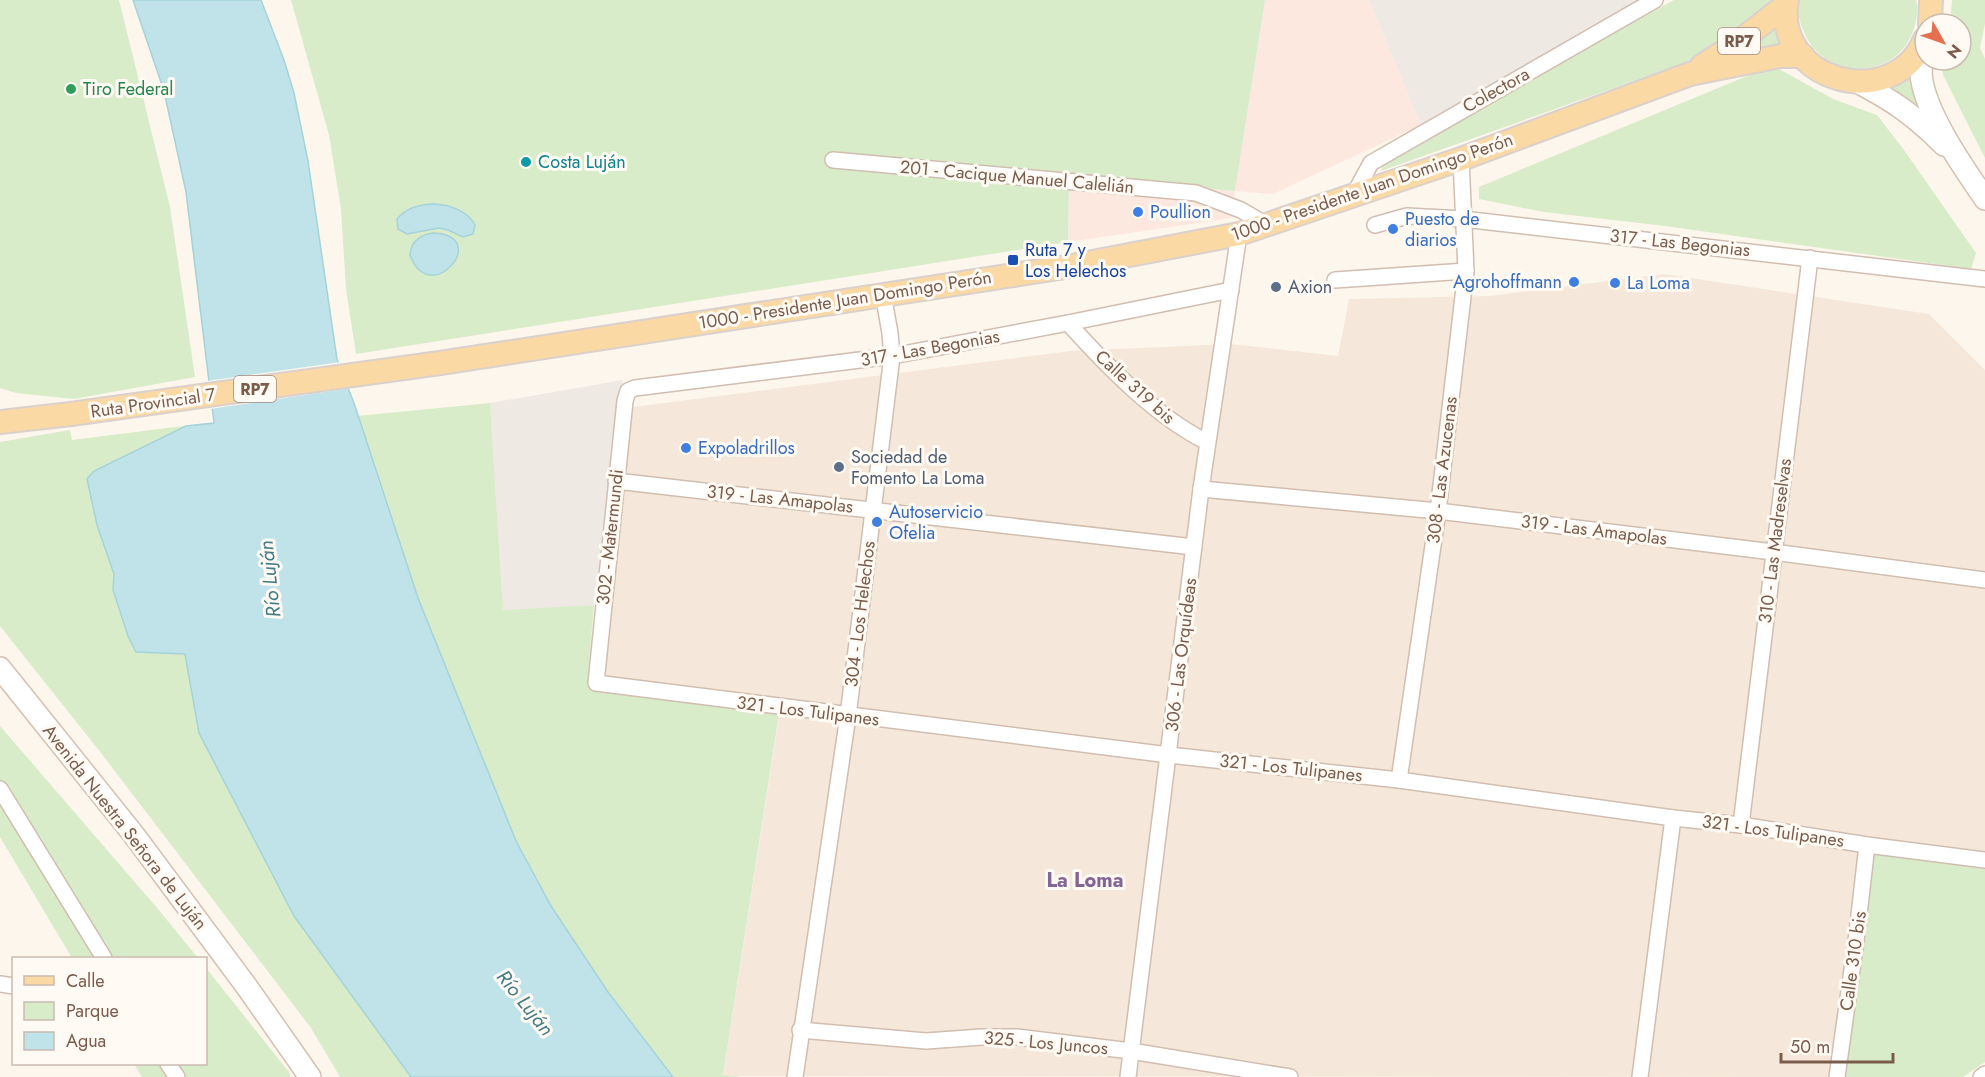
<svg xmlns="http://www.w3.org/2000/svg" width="1985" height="1077" viewBox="0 0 1985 1077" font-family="Jost,sans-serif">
<rect width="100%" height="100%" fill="#fdf6ec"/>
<!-- residential -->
<path fill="#f5e8da" d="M1664,274L1929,314L1985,370V869L1871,853L1841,1077L723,1076L782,698L602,679L633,407L1071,351L1231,344L1338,356L1349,299L1489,296Z"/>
<!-- commercial -->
<path fill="#fde8e0" d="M1265,0H1369L1421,125L1273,194L1235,191L1232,218L1068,242L1069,176L1235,191Z"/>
<!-- industrial -->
<g fill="#efe9e4">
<path d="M1369,0H1639L1421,125Z"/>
<path d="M623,380L594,605L503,611L490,403Z"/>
</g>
<!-- green -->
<g fill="#d8ecc9">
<path d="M0,0H119L170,207L195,377L74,399L16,393L0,388Z"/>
<path d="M291,0H1265L1235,191L1069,176L1068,242L356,354L346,289L341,209L329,135Z"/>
<path d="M1674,0H1774C1752,28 1721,45 1690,61L1381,171L1383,164L1468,117L1532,77Z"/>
<path d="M1800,0H1916C1919,12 1916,25 1911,36C1889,83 1822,77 1804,32C1799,22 1797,10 1800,0Z"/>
<path d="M1952,0H1985V24L1980,48L1985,59V158L1943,75L1941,60H1961V24H1950Z"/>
<path d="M1779,20L1785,44L1714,65Z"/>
<path d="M1911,68L1940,135L1881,85Z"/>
<path d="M1779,69L1833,99L1877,115L1904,150L1976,253L1971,269L1665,226L1544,212L1479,199V187L1752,74Z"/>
<path d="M490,403L503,610L594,605L587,686L779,714L723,1075L742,1077H652L544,933L316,420Z"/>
<path d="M207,423L206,504L540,1077H340L311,1028L101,753L0,626V442L70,430L72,440Z"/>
<path d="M0,726L158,909L198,958H72L0,837Z"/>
<path d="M1871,853L1985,869V1062L1963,1077H1841Z"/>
<path d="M206,968L289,1072L291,1077H142L134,1064H206Z"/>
</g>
<!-- water -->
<g fill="#bfe3e8" stroke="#a5d3da" stroke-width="1.5">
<path d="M133,0H261L284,60L294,93L308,161L337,359L355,406L418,598L516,841L551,906L608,992L673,1077H411L294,916L199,733L185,654L136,652L128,636L113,590L114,574L97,525L87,479L94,471L186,426L214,423L186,192L164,91Z"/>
<path d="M435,204C450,205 468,211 475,225L473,234L463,237L448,230L439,228L407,234L398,229L397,219C406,208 421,204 435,204Z"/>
<path d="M433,233C493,235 430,310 410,255C411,241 420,235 433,233Z"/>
</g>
<!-- pier -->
<path fill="#fdf6ec" d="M341,362L352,388L210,409L207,381Z"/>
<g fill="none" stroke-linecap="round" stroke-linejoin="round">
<!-- street casing -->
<g stroke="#d1beb0" stroke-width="18">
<g id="street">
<path d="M833,160L1196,193L1241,210L1265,224"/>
<path d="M1353,196L1371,163L1655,0"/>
<path d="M1375,225L1407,216L1463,219L1985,279"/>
<path d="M1335,280L1466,271"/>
<path d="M1231,290L1068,323L892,356L635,388L628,391L625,401L596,683L1169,755L1399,780L1673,818L1741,825L1867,845L1985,860"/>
<path d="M1068,323C1106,365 1156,417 1207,442"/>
<path d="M616,481L1194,547"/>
<path d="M1201,489L1438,511L1773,552L1985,580"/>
<path d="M1399,780L1438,511L1466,271L1461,159"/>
<path d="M0,789L104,958"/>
<path d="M1741,825L1810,258"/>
<path d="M0,984L14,986"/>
<path d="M800,1030L926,1041L982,1037H1017L1131,1051L1290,1077"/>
<path d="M168,1064L177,1077"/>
<path d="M795,1077L848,716L892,356L890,333L883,294"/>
<path d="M1128,1077L1201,489L1239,234"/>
<path d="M1640,1077L1673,818"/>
<path d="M1837,1077L1856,941L1867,845"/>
<path d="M1981,1077L1985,1074"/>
</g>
</g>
<!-- secondary casing -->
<g stroke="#d6c0b0" stroke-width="24">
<g id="secondary">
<path d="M1923,44C1922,58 1919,72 1923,86C1932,123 1964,168 1985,199"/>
<path d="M1859,83C1894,101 1916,117 1944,145"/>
<path d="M0,668L134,835L247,987L310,1077"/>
</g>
</g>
<!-- primary casing -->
<g stroke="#dad1cd" stroke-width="26">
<g id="primary">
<path d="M1787,0C1772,81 1893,115 1925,39"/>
<path d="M1930,24L1931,0"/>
<path d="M1702,66L1736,44L1786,5"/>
<path d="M0,422L71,414L440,363L1072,266L1239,234L1461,159L1690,74L1780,56H1803"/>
</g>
</g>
<!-- street -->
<use href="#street" stroke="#fff" stroke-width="15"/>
<!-- secondary -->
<use href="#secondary" stroke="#fff" stroke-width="21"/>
<!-- primary -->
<use href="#primary" stroke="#fbd9a5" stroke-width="22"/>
</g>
<!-- markers -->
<circle fill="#2e9e5b" stroke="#fffaf3" stroke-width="2" cx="71" cy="89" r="6"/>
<circle fill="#0f9aa8" stroke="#fffaf3" stroke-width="2" cx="526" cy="162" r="6"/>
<g fill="#3f7fe0" stroke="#fffaf3" stroke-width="2">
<circle cx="1138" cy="212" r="6"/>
<circle cx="1393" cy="229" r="6"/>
<circle cx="1574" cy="282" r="6"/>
<circle cx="1615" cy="283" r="6"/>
<circle cx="686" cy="448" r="6"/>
<circle cx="877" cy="522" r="6"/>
</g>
<rect fill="#1a4fb4" stroke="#fffaf3" stroke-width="2" x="1007" y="254" width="12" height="12" rx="3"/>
<g fill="#5c6f8a" stroke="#fffaf3" stroke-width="2">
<circle cx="1276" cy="287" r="6"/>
<circle cx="839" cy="467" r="6"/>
</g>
<g text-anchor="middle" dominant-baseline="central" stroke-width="6" stroke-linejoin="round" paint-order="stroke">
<!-- shield labels -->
<g fill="#fffaf3" stroke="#a28b7f" stroke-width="1.5">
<rect x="1718" y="28" width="42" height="26" rx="4.5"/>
<rect x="234" y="376" width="42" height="26" rx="4.5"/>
</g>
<g font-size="16" font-weight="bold" fill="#7a5c4d">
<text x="1739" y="41">RP7</text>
<text x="255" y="389">RP7</text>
</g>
<!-- leisure labels -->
<g font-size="18" fill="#27864d" stroke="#fffaf3" text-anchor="start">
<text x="83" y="89">Tiro Federal</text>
</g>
<!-- street labels -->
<g font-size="18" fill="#7a5c4d" stroke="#fffaf3">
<text transform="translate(1496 90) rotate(-29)">Colectora</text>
<text transform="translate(1017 177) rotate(5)">201 - Cacique Manuel Calelián</text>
<text transform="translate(1372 187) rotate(-19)">1000 - Presidente Juan Domingo Perón</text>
<text transform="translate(1680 243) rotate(6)">317 - Las Begonias</text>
<text transform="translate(845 300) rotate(-9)">1000 - Presidente Juan Domingo Perón</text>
<text transform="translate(930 348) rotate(-10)">317 - Las Begonias</text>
<text transform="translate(1135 387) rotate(42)">Calle 319 bis</text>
<text transform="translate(153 403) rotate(-8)">Ruta Provincial 7</text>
<text transform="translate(1442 470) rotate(-83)">308 - Las Azucenas</text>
<text transform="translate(780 499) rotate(6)">319 - Las Amapolas</text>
<text transform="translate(1594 530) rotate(7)">319 - Las Amapolas</text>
<text transform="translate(610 537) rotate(-84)">302 - Matermundi</text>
<text transform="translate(1775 541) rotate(-83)">310 - Las Madreselvas</text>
<text transform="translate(860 614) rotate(-83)">304 - Los Helechos</text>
<text transform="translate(1181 655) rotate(-83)">306 - Las Orquídeas</text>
<text transform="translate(808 711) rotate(7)">321 - Los Tulipanes</text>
<text transform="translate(1291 768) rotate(6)">321 - Los Tulipanes</text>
<text transform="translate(125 827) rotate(52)">Avenida Nuestra Señora de Luján</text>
<text transform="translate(1773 831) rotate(8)">321 - Los Tulipanes</text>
<text transform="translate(1853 961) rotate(-82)">Calle 310 bis</text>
<text transform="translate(1046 1043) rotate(5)">325 - Los Juncos</text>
</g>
<!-- culture labels -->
<g font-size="18" fill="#0d838f" stroke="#fffaf3" text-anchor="start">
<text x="538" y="162">Costa Luján</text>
</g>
<!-- shop labels -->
<g font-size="18" fill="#366cbe" stroke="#fffaf3" text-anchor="start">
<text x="1150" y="212">Poullion</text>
<text x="1405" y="219">Puesto de<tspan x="1405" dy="21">diarios</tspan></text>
<text x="1562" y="282" text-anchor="end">Agrohoffmann</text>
<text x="1627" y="283">La Loma</text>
<text x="698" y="448">Expoladrillos</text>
<text x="889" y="512">Autoservicio<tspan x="889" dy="21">Ofelia</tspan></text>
</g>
<!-- transit labels -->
<g font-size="18" fill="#164399" stroke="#fffaf3" text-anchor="start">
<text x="1025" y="250">Ruta 7 y<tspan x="1025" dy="21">Los Helechos</tspan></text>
</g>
<!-- service labels -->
<g font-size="18" fill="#4e5e75" stroke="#fffaf3" text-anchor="start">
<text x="1288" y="287">Axion</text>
<text x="851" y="457">Sociedad de<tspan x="851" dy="21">Fomento La Loma</tspan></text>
</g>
<!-- water labels -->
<g font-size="20" font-style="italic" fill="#437c86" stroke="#fffaf3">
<text transform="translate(270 579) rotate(-96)">Río Luján</text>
<text transform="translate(525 1003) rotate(51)">Río Luján</text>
</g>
<!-- neighbourhood labels -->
<g font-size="20" font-weight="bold" fill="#846695" stroke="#fffaf3">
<text x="1085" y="880">La Loma</text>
</g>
</g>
<!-- legend -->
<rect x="12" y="957" width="195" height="108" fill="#fffaf3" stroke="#cabbb1" stroke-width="1.5"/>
<rect x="24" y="976" width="30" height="9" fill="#fbd9a5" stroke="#cabbb1" stroke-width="1.5"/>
<text x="66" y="987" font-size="18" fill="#7a5c4d">Calle</text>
<rect x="24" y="1002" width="30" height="18" fill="#d8ecc9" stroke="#cabbb1" stroke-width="1.5"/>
<text x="66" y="1017" font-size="18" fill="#7a5c4d">Parque</text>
<rect x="24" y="1032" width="30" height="18" fill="#bfe3e8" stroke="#cabbb1" stroke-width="1.5"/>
<text x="66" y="1047" font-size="18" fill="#7a5c4d">Agua</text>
<!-- north arrow -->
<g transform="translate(1943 42) rotate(130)"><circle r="28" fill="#fffaf3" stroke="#cabbb1" stroke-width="1.5"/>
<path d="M0-4.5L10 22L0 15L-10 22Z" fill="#e76f51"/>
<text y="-9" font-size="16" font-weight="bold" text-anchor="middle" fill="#7a5c4d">N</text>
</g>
<!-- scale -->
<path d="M1781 1053v9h112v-9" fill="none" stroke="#7a5c4d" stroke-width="3"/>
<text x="1790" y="1053" font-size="18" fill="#7a5c4d" stroke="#fffaf3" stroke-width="4.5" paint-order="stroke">50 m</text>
</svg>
